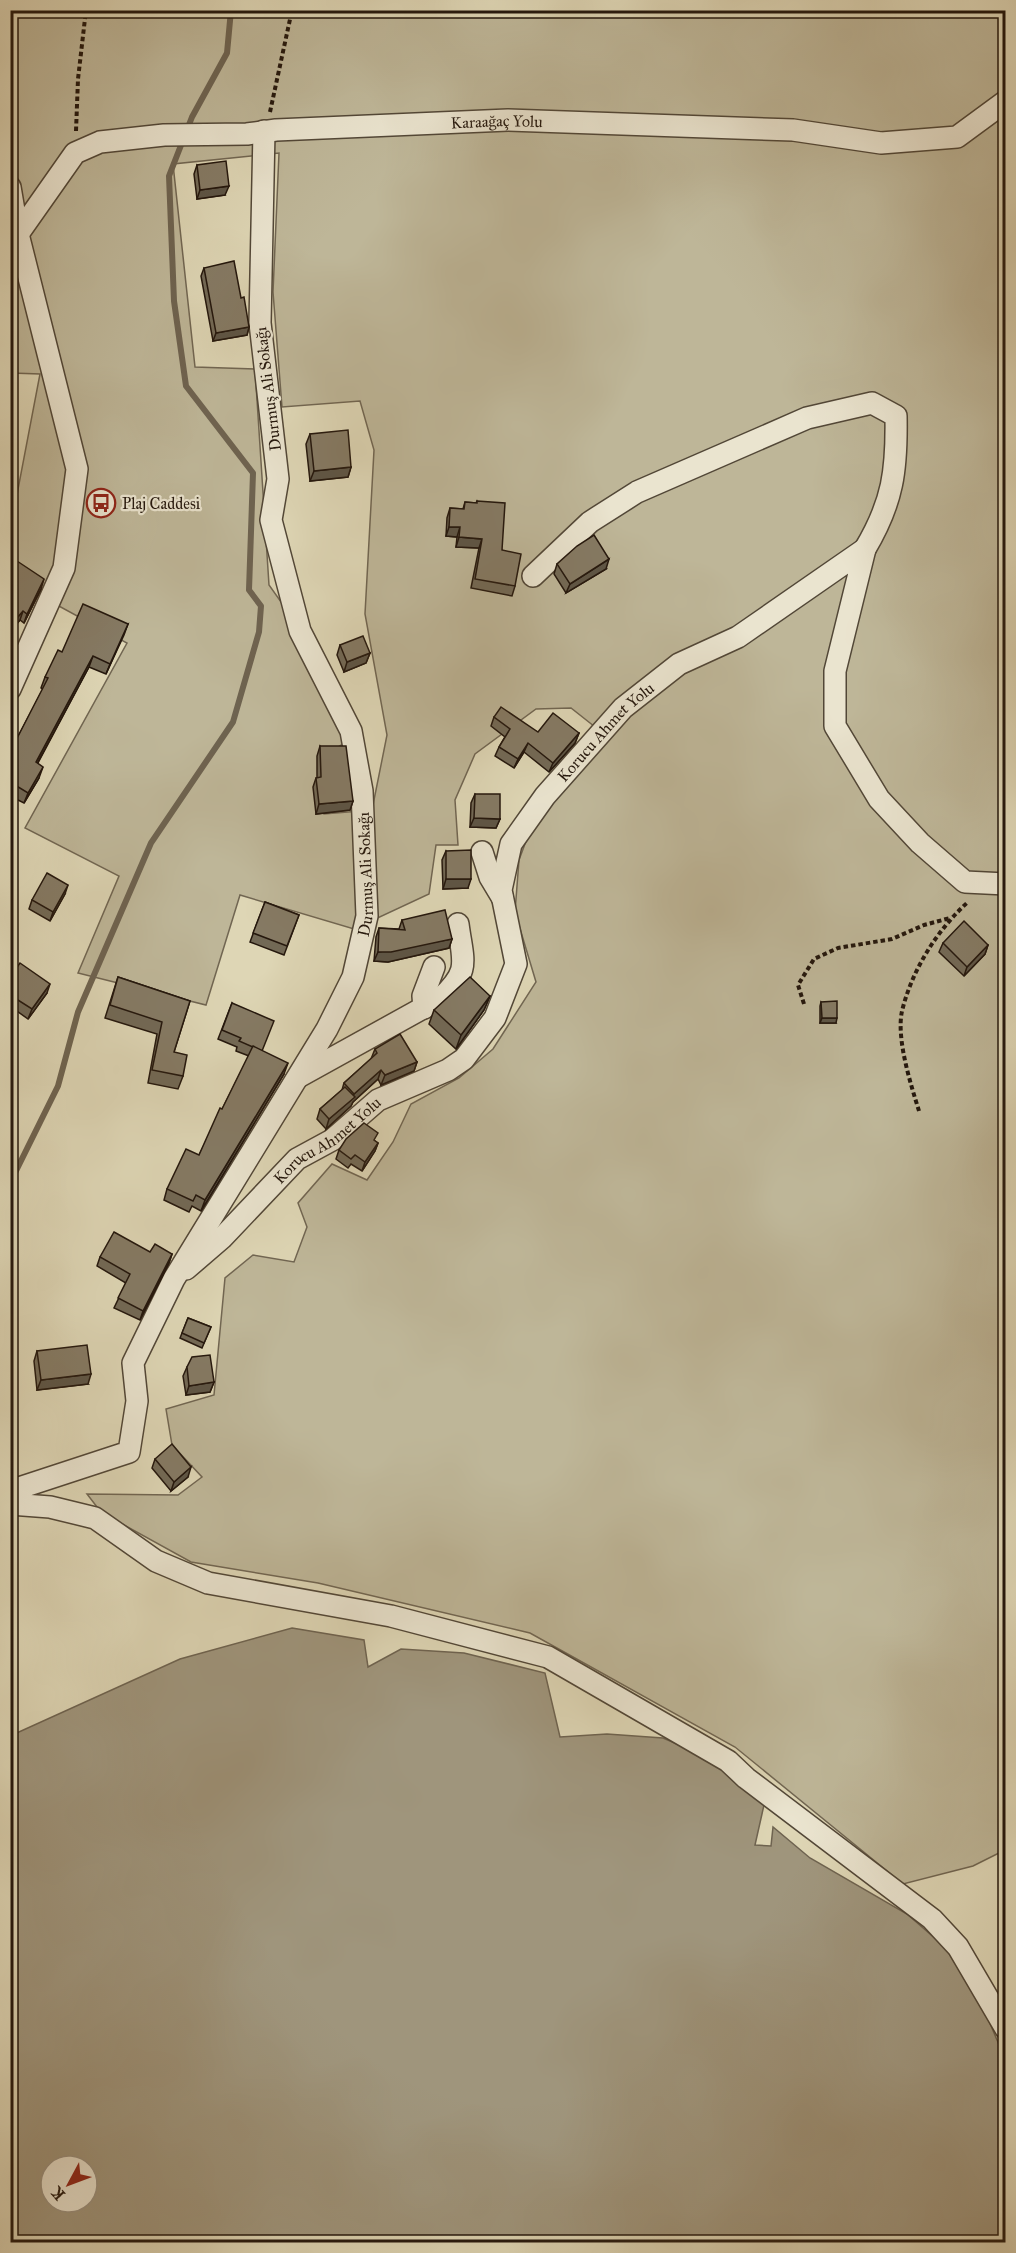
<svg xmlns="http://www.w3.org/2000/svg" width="1016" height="2253" viewBox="0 0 1016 2253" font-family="'IM FELL Great Primer',serif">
<rect width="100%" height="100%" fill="#ded6b5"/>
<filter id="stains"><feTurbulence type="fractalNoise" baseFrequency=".00333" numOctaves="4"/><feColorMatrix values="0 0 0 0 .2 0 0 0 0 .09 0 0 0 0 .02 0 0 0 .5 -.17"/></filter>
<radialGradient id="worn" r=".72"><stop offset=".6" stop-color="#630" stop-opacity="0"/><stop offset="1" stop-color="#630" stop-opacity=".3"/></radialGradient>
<!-- green -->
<path fill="#beb698" stroke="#716652" stroke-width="1.5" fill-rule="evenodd" d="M11,11H1005V1850L973,1866L903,1884L735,1747L530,1633L318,1583L191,1562L115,1520L97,1507L87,1494L178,1495L202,1477L172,1445L166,1409L214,1395L225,1278L253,1255L294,1262L307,1227L298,1203L332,1164L367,1180L393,1142L411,1104L459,1078L493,1049L536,982L515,912L519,860L532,825L609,738L571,708L536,709L475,754L455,800L458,845H436L429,894L354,929L240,895L206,1005L78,973L119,876L25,828L127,643L11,580V526L40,374L11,373ZM279,153L273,292L282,407L360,401L374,450L365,614L387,735L372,810L324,814L319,758L345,743L296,623L269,585L255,369L195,367L173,164Z"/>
<!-- water -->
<path fill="#9f957c" stroke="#6e6350" stroke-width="1.5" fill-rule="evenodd" d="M292,1628L364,1640L368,1667L401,1649L464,1653L545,1673L560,1737L607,1734L663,1738L727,1765L764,1805L755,1845L771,1846L773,1827L810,1858L907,1914L945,1947L984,2009L1005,2059V2242H11L10,1736L180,1659ZM51,2166H87V2202H51Z"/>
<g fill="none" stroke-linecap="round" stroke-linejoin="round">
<!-- stream -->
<path stroke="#6e6350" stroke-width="6" d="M10,1183L58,1086L78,1012L151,843L233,722L259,632L261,606L249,590L253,473L186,386L174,301L169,176L192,117L227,53L231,10"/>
<!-- minor casing -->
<g stroke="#524737" stroke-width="24">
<g id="minor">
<path d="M10,187L18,234L77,469L64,568L10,689"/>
<path id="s1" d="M18,234L75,153L100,142L164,135L247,134L276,130L508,120L793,130L881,143L957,137L1006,101"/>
<path d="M533,576L590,522L637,492L807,418L872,403L896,416C897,470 893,502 865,549"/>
<path d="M482,852L490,877L502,897"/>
<path d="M424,1008L423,996L434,967"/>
<path d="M300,1076L441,998C471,970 463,962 458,924"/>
<path id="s2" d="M186,1269L222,1238L297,1159L332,1140L378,1100L448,1070L464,1059L495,1018L516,964L501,890L511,844L545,796L623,708L679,664L738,637L865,549L835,671V726L879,799L920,843L965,882L1006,884"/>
<path id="s3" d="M10,1491L129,1452L137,1401L133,1363L174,1279L327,1029L353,977L367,916L362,791L351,731L300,631L271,520L278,479L260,323L264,131"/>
<path d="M10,1504L50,1507L95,1518L156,1561L208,1583L391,1616L548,1657L728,1761L746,1778L932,1919L958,1947L1006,2029"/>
</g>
</g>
<!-- path -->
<g stroke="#24170d" stroke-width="4" stroke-dasharray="4.5 3" stroke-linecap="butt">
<path d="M270,112L292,10"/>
<path d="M76,131L78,79L86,10"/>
<path d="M804,1004L798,985L814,959L838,948L892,939L924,925L950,918"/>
<path d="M919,1111C911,1085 896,1039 902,1011C912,970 937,930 968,902"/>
</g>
<!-- minor -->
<use href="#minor" stroke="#eae4cf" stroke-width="21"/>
</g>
<!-- wall -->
<g fill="#726956" stroke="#24170d" stroke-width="1.5">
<path d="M197,165L225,195L197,199L194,174Z"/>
<path d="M204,268L241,298L249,327L247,335L213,341L201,276Z"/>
<path d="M310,434L351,467L348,477L310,481L306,444Z"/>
<path d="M477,501L502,550L515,586L512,596L471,588L479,548L456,547L457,537L446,536L447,518L450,508L463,509L465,502L476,503Z"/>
<path d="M557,564L606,569L566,593L554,574Z"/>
<path d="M10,571L41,589L24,623L20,620L10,632Z"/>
<path d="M128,624L106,674L89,667L38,763L39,778L24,803L10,796V747L12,748L43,689L41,688L45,677L62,652Z"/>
<path d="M340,645L370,653L366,663L344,672L337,655Z"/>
<path d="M494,717L538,732L579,733L575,743L549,772L524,752L514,768L495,756L499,747L505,737L491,726Z"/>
<path d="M320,746L353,801L350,810L316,814L313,787L316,778H317V756Z"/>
<path d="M475,794L500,819L496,828L470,827L471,803Z"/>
<path d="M446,851L468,888L443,889L442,860Z"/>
<path d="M65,894L50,921L29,909L32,900Z"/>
<path d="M265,902L299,915L284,955L250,942Z"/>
<path d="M402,920L452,939L449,948L388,962L374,961L376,937L379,928L399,929Z"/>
<path d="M943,943L988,945L985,954L964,976L939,952Z"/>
<path d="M10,977L47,993L28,1019L10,1006Z"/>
<path d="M118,977L190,1001L174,1052L183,1076L178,1089L148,1083L157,1034L105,1018Z"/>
<path d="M490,996L484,1010L456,1049L429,1024L434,1010Z"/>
<path d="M821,1002L836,1023H820V1006Z"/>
<path d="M232,1003L262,1051L284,1074L201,1211L192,1206L189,1212L164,1200L167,1189L199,1155L249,1056L236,1051L237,1047L218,1039Z"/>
<path d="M375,1049L417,1062L414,1071L381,1085L378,1079L353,1102L351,1106L326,1129L317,1119L320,1109L342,1090L344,1083L371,1059Z"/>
<path d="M375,1141L378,1143L375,1151L362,1171L351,1164L348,1168L336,1159L339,1150Z"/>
<path d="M150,1252L172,1254L169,1263L140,1320L114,1308L126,1283L97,1266L100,1257Z"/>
<path d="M188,1318L211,1327L202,1348L180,1338Z"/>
<path d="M37,1351L88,1384L37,1390L34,1361Z"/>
<path d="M187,1367L214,1382L210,1392L186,1395L183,1376Z"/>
<path d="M155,1459L188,1477L171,1491L152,1468Z"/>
</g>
<!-- shaded-wall -->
<g fill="#5d5546" stroke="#24170d" stroke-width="1.5">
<path d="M229,186L225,195L197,199L200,190Z"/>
<path d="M249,327L247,335L213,341L216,333Z"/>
<path d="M10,458H14L10,466Z"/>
<path d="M351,467L348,477L310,481L314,471Z"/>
<path d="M449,527H460L457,537L446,536Z"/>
<path d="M459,537L482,539L479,548L456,547Z"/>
<path d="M609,559L606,569L566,593L570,584Z"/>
<path d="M44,579L41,589L24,623L27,614Z"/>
<path d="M23,611L20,620L10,632V626Z"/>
<path d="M128,624L124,635L106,674L110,664Z"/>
<path d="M370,653L366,663L344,672L347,662Z"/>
<path d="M93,656L89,667L32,773L36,762Z"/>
<path d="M579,733L575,743L549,772L553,763Z"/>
<path d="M528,743L524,752L514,768L518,759Z"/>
<path d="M43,767L39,778L24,803L28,793Z"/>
<path d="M353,801L350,810L316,814L319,804Z"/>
<path d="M474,818L500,819L496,828L470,827Z"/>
<path d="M446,879H471L468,888L443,889Z"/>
<path d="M68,885L65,894L50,921L53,912Z"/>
<path d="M452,939L449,948L388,962L374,961L378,952Z"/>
<path d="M988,945L985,954L964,976L967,967Z"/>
<path d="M50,984L47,993L28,1019L32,1009Z"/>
<path d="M490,996L484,1010L456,1049L461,1035Z"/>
<path d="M822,1018H837L836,1023H820Z"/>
<path d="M417,1062L414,1071L381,1085L385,1075Z"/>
<path d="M288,1063L284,1074L201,1211L205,1200Z"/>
<path d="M381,1070L378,1079L353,1102L351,1106L326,1129L329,1119L352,1099L354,1094Z"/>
<path d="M378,1143L375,1151L362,1171L365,1162Z"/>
<path d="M172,1254L169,1263L140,1320L143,1311Z"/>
<path d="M91,1374L88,1384L37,1390L41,1380Z"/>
<path d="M214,1382L210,1392L186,1395L189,1386Z"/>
<path d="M191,1467L188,1477L171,1491L174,1482Z"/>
</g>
<!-- building -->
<g fill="#857a64" stroke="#24170d" stroke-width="1.5">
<path d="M226,161L229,186L200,190L197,165Z"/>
<path d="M234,261L241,298L244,297L249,327L216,333L204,268Z"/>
<path d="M10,389H16L12,430H16L14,458H10Z"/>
<path d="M348,430L351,467L314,471L310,434Z"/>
<path d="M477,501L505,503L502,550L521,554L515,586L475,579L482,539L459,537L460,527H449L450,508L464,509L465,502L477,503Z"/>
<path d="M594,535L609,559L570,584L557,564L577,546Z"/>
<path d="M17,561L44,579L27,614L23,611L10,626V571Z"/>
<path d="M83,604L128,624L110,664L93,656L36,762L43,767L28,793L10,782V747L12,748L48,678L45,677L58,650L62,652Z"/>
<path d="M363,636L370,653L347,662L340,645Z"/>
<path d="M501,707L538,732L553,713L579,733L553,763L528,743L518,759L499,747L510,729L494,717Z"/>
<path d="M320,746H346L353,801L319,804L316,778L321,777Z"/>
<path d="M475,794H500V819L474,818Z"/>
<path d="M471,850V879H446V851Z"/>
<path d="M47,873L68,885L53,912L32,900Z"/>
<path d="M265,902L299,915L287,946L253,933Z"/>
<path d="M445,910L452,939L391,952H378L379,928L405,930L402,920Z"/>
<path d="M964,921L988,945L967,967L943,943Z"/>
<path d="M20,963L50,984L32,1009L10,995V977Z"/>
<path d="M118,977L190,1001L174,1052L187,1055L183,1076L152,1070L162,1022L110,1005Z"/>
<path d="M470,977L490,996L461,1035L434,1010Z"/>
<path d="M837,1001V1018H822L821,1002Z"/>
<path d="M232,1003L274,1021L262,1051L239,1041L241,1038L222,1030Z"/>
<path d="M400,1034L417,1062L385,1075L381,1070L354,1094L344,1083L377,1053L375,1049Z"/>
<path d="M253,1046L288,1063L205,1200L196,1195L193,1201L167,1189L186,1149L199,1155L220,1108L222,1109Z"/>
<path d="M345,1087L355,1097L329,1119L320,1109Z"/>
<path d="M364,1123L378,1133L374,1140L378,1143L365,1162L355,1155L351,1159L339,1150L346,1139Z"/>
<path d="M114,1232L150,1252L155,1244L172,1254L143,1311L118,1298L130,1274L100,1257Z"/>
<path d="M188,1318L211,1327L204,1343L182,1333Z"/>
<path d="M87,1345L91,1374L41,1380L37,1351Z"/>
<path d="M210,1355L214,1382L189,1386L187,1367L192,1357Z"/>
<path d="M172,1444L191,1467L174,1482L155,1459Z"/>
</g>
<!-- icons -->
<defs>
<g id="bus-ring" transform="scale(1.5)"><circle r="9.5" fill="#eae4cf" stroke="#8f2418" stroke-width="1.5"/><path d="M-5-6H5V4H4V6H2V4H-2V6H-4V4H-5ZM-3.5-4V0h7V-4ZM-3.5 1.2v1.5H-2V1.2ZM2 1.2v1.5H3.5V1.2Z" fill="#8f2418"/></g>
</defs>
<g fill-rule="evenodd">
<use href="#bus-ring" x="101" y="503"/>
</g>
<g text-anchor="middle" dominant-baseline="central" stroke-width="4.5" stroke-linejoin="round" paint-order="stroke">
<!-- street labels -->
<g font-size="16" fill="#24170d" stroke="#eae4cf">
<text stroke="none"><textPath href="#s1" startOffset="524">Karaağaç Yolu</textPath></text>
<text transform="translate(268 389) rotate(-97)">Durmuş Ali Sokağı</text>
<text stroke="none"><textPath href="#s2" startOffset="732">Korucu Ahmet Yolu</textPath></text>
<text stroke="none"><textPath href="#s3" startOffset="764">Durmuş Ali Sokağı</textPath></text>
<text stroke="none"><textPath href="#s2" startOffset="192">Korucu Ahmet Yolu</textPath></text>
</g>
<!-- poi labels -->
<g font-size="16" fill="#24170d" stroke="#eae4cf" text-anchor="start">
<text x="122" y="503">Plaj Caddesi</text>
</g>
</g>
<!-- margin -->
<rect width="1016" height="2253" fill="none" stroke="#ded6b5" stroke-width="36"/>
<rect x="12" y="12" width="992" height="2229" fill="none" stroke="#24170d" stroke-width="3"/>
<rect x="18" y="18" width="980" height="2217" fill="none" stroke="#24170d" stroke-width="1.5"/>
<!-- north arrow -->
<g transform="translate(69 2184) rotate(229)"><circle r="28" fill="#eae4cf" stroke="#9b9281" stroke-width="1.5"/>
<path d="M0-4.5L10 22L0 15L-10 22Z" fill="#8f2418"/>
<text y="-9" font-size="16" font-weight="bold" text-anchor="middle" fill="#24170d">K</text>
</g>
<rect width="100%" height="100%" filter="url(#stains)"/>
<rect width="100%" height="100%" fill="url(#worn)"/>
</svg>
